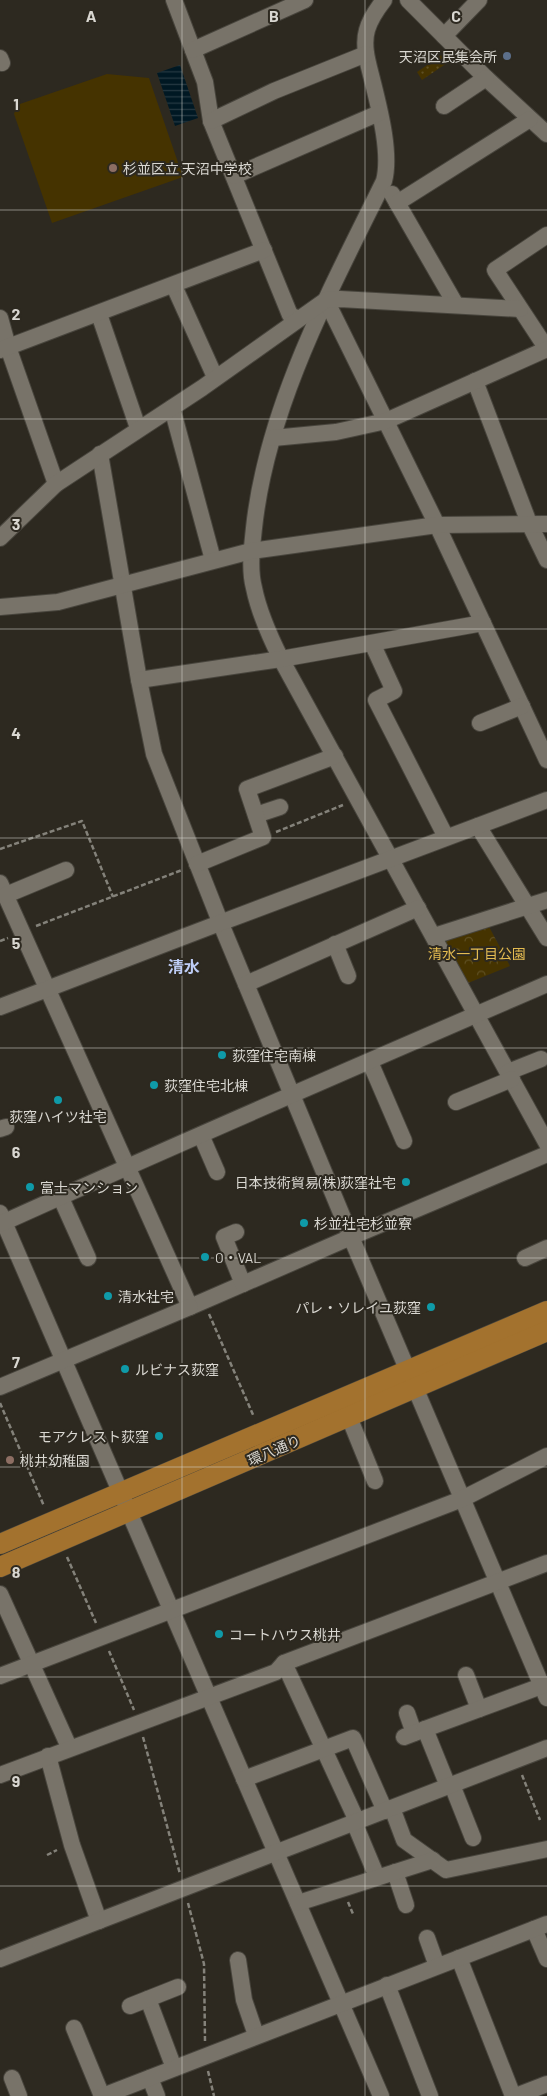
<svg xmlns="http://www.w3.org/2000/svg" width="547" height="2096" viewBox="0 0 547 2096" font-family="Barlow,'Noto Sans JP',sans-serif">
<defs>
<pattern id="grass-dots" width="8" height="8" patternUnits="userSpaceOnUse" patternTransform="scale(1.25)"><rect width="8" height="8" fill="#453300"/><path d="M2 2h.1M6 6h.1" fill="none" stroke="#5f5024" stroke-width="1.8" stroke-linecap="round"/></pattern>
<pattern id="park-crowns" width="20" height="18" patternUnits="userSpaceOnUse" patternTransform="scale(1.25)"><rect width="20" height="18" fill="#453300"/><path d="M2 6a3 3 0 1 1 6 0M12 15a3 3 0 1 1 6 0" fill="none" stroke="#5f5024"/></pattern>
<pattern id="water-rules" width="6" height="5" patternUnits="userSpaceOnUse" patternTransform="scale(1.25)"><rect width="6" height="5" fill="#001823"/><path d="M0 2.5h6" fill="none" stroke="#253942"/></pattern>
</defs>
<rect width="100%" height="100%" fill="#2d2920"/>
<!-- grass -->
<path fill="url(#grass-dots)" d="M446,52L453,59L422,80L417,72Z"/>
<!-- park -->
<path fill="url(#park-crowns)" d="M487,923L510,966L468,983L445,941L447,937Z"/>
<!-- pitch -->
<path fill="#453300" d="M107,74L149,78L183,177L52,223L14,114L17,105Z"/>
<!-- water -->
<path fill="url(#water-rules)" d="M180,65L198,118L175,126L157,73Z"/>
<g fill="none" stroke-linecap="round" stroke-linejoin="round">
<!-- minor casing -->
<g stroke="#48453d" stroke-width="18">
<g id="minor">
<path d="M174,0L205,82L211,121L290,315L297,318"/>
<path d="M384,0C377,9 370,19 367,30C362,47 369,66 373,83C380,111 391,154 384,181C331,289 267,406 254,528C252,547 249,569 254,588C259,613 270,637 281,659L547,1144"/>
<path d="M408,0L486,78L547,134"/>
<path d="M444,36L479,0"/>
<path d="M193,50L305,0"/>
<path d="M0,58L2,63"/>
<path d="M444,106L486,78"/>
<path d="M211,121L274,91L366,54"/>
<path d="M234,176L379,113"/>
<path d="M392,194L456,305"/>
<path d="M397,203L530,119"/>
<path d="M547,235L495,270L547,349"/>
<path d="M174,286L215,377"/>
<path d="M326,300L437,525L547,760"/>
<path d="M99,314L138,428"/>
<path d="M0,318L8,347L56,484"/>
<path d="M0,350L264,250"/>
<path d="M475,381L529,523L547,560"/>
<path d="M172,408L213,560"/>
<path d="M273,438L336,432L386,421L547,349"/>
<path d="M100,454L139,680L154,754L221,924L351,1237L547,1154"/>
<path d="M0,538L56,484L202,388L326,300L340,299L520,309"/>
<path d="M0,607L58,602L251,551L437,525L547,524"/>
<path d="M372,643L394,691L376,700L446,837"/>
<path d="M139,680L281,659L483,623"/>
<path d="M480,723L522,706"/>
<path d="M256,815L280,807"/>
<path d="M478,826L547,938"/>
<path d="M197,864L263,837L247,789L335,756"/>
<path d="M0,883L190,1307L351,1237L547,1698"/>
<path d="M6,895L66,870"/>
<path d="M434,936L547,900"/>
<path d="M335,944L348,976"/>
<path d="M246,984L418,908"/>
<path d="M0,1007C182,937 364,868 547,800"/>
<path d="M370,1062L404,1141"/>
<path d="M508,1072L541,1059"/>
<path d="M456,1102L512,1079"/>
<path d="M0,1129L6,1127"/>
<path d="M201,1135L217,1172"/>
<path d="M61,1198L88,1258"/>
<path d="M0,1213L381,2096"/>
<path d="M0,1224C181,1142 364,1063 547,984"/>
<path d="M236,1232L224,1237L243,1284"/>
<path d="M525,1258L547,1248"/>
<path d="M0,1387L190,1307"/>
<path d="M349,1417L375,1481"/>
<path d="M0,1594L69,1747"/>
<path d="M284,1663L357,1821"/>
<path d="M466,1675L479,1709"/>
<path d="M0,1676L462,1499L547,1456"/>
<path d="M407,1713L414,1733"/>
<path d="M404,1737L425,1729"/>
<path d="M48,1756L72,1845L99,1921"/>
<path d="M0,1775L276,1672L284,1663L547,1563"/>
<path d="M244,1779L353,1738L385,1811"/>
<path d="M452,1785L473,1838"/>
<path d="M448,1786L425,1729L547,1684"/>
<path d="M392,1808L404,1840L446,1870L547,1849"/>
<path d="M354,1822L377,1877"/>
<path d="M395,1872L406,1905"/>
<path d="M298,1903L433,1860"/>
<path d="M534,1929L547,1959"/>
<path d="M427,1938L437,1966"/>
<path d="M459,1958L513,2096"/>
<path d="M0,1959L547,1748"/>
<path d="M238,1960L244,2000L256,2035"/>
<path d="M387,1985L430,2096"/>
<path d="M148,1999L174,2068"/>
<path d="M130,2006L178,1987"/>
<path d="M74,2028L102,2096"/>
<path d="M12,2078L19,2096"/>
<path d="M150,2078L157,2096"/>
<path d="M103,2096L547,1924"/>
<path d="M516,2096L547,2084"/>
</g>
</g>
<!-- major casing -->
<g stroke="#48453d" stroke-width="21">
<g id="major">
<path d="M0,1544L547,1311"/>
<path d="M0,1567L547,1331"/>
</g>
</g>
<!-- path -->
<g stroke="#84827a" stroke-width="2.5" stroke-dasharray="5 2.5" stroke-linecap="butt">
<path d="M276,832L343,805"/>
<path d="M0,849L82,821L113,897"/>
<path d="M36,926L182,870"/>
<path d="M0,941L8,938"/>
<path d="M209,1314L254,1417"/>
<path d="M0,1403L44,1506"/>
<path d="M67,1557L96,1623"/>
<path d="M109,1651L134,1710"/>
<path d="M143,1737L180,1874"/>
<path d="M522,1775L540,1820"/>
<path d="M47,1855L57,1850"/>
<path d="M348,1902L353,1914"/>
<path d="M188,1903L204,1964L205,2041"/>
<path d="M208,2071L214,2096"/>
</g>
<!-- minor -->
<use href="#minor" stroke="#787369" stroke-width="16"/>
<!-- major -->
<use href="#major" stroke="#a3722e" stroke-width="20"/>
</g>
<!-- grid -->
<path fill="none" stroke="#d9d7d1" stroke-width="1" stroke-opacity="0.55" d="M182,0V2096M365,0V2096M0,210H547M0,419H547M0,629H547M0,838H547M0,1048H547M0,1258H547M0,1467H547M0,1677H547M0,1886H547"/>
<!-- markers -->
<circle fill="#5c6f8a" stroke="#2d2920" stroke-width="2" cx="507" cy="56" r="5"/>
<g fill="#8d6e63" stroke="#2d2920" stroke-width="2">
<circle cx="113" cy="168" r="5"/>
<circle cx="10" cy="1460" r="5"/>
</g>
<g fill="#0f9aa8" stroke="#2d2920" stroke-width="2">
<circle cx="222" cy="1055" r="5"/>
<circle cx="154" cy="1085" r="5"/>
<circle cx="58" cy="1100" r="5"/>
<circle cx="406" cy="1182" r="5"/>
<circle cx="30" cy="1187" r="5"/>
<circle cx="304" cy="1223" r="5"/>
<circle cx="205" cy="1257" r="5"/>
<circle cx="108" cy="1296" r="5"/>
<circle cx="431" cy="1307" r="5"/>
<circle cx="125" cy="1369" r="5"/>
<circle cx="159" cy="1436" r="5"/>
<circle cx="219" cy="1634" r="5"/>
</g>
<g text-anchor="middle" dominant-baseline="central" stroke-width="4" stroke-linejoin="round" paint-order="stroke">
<!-- poi labels -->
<g font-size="14" fill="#d9d7d1" stroke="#2d2920" text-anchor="start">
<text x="497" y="56" text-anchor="end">天沼区民集会所</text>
<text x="123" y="168">杉並区立 天沼中学校</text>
<text x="232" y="1055">荻窪住宅南棟</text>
<text x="164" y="1085">荻窪住宅北棟</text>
<text x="58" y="1116" text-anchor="middle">荻窪ハイツ社宅</text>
<text x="396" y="1182" text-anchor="end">日本技術貿易(株)荻窪社宅</text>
<text x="40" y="1187">富士マンション</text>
<text x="314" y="1223">杉並社宅杉並寮</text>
<text x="215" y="1257">O・VAL</text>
<text x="118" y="1296">清水社宅</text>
<text x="421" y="1307" text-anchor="end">パレ・ソレイユ荻窪</text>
<text x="135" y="1369">ルビナス荻窪</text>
<text x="149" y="1436" text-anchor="end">モアクレスト荻窪</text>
<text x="20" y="1460">桃井幼稚園</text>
<text x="229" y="1634">コートハウス桃井</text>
</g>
<!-- park labels -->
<g font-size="14" fill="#e5bc51" stroke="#2d2920">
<text x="477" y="953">清水一丁目公園</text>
</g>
<!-- street labels -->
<g font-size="14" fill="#d9d7d1" stroke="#2d2920">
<text transform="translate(274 1450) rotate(-23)">環八通り</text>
</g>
<!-- quarter labels -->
<g font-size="16" font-weight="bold" fill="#becdf6" stroke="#2d2920">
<text x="184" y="966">清水</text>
</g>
</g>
<g font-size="16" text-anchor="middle" font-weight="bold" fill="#d9d7d1" stroke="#2d2920" stroke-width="4" stroke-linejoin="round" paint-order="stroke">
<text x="91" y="22">A</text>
<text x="274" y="22">B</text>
<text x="456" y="22">C</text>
<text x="16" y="110">1</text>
<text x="16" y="320">2</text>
<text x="16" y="530">3</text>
<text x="16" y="739">4</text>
<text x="16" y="949">5</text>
<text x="16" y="1158">6</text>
<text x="16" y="1368">7</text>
<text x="16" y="1578">8</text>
<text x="16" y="1787">9</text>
</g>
</svg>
